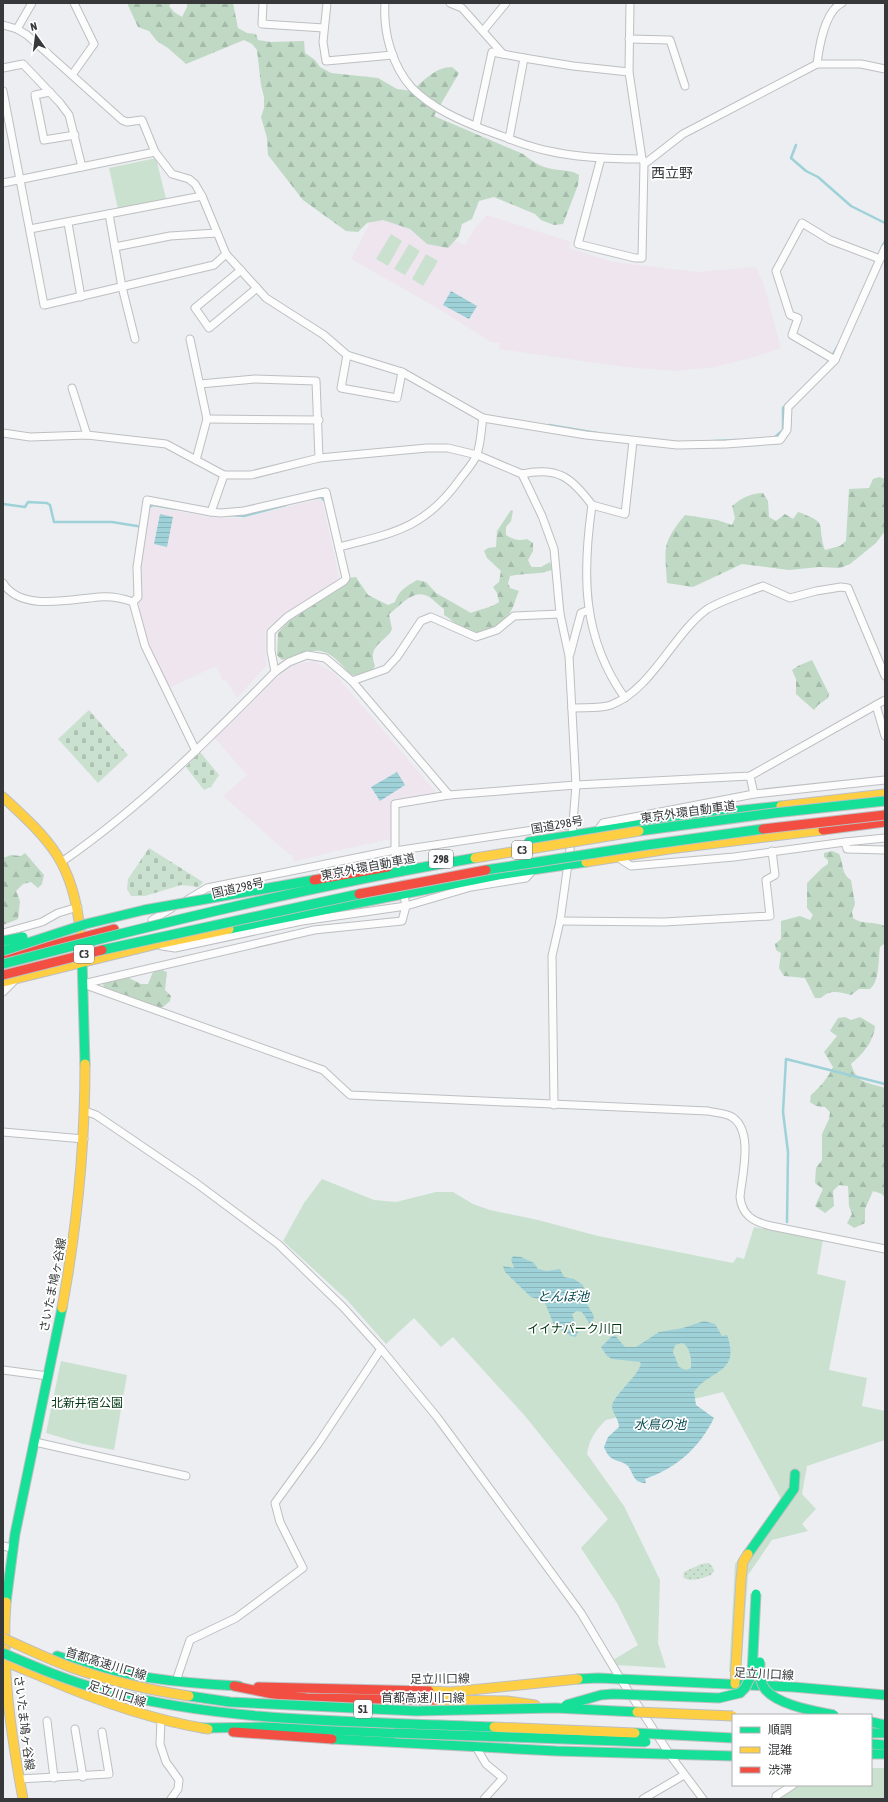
<svg xmlns="http://www.w3.org/2000/svg" width="888" height="1802" viewBox="0 0 888 1802" font-family="'Asap Condensed','Noto Sans JP',sans-serif">
<defs>
<pattern id="grass-dots" width="8" height="8" patternUnits="userSpaceOnUse"><rect width="8" height="8" fill="#cbe1d0"/><path d="M2 2h.1M6 6h.1" fill="none" stroke="#afc2b3" stroke-width="1.8" stroke-linecap="round"/></pattern>
<pattern id="forest-firs" width="22" height="20" patternUnits="userSpaceOnUse"><rect width="22" height="20" fill="#bfd9c5"/><path d="M5 1l3.5 6h-7zM16 11l3.5 6h-7z" fill="#a5bbaa"/></pattern>
<pattern id="cemetery-stones" width="16" height="16" patternUnits="userSpaceOnUse"><rect width="16" height="16" fill="#cbe1d0"/><path d="M2 7V4a2 2 0 0 1 4 0v3zM10 15v-3a2 2 0 0 1 4 0v3z" fill="#afc2b3"/></pattern>
<pattern id="water-rules" width="6" height="5" patternUnits="userSpaceOnUse"><rect width="6" height="5" fill="#9ed1d8"/><path d="M0 2.5h6" fill="none" stroke="#89b4ba"/></pattern>
</defs>
<rect width="100%" height="100%" fill="#eceef1"/>
<!-- education -->
<g fill="#eee5ef">
<path d="M378,208L465,245L475,228L487,215L571,242L569,248L613,262L698,272L756,267L764,285L781,348L755,357L715,367L675,371L625,367L499,349L500,343L491,342L434,306L351,259Z"/>
<path d="M319,499L322,501L339,576L336,581L268,627L265,632L266,666L237,698L226,680L223,681L216,666L169,688L151,649L139,613L140,565L150,510L153,507L215,518H244Z"/>
<path d="M314,661L335,674L435,791L436,795L394,799L391,801L393,834L391,839L335,851L294,862L292,854L290,855L223,796L247,775L214,737L284,671L293,665Z"/>
</g>
<!-- grass -->
<path fill="url(#grass-dots)" d="M709,1563L712,1566L714,1571L711,1575C703,1578 690,1583 683,1577L684,1572L701,1564Z"/>
<!-- forest -->
<g fill="url(#forest-firs)">
<path d="M127,3H171L169,6L174,12L182,17L187,7V3H233L238,28L247,33L256,34L258,40L271,42L304,41L305,53L315,60L320,67L331,73L378,78L397,89L412,91C424,80 436,67 452,67L459,73L434,116L523,154C531,160 538,166 548,168C558,171 570,169 579,175L578,185L563,224L554,225L541,220L535,214L494,197L479,201L472,219L462,224L459,236L448,248L427,244L410,229L383,220L367,223L358,232L346,231L303,200L268,155L267,138L261,117L264,108V97L261,85L257,50L252,44L244,40L186,64L168,48L157,41L149,31L138,27Z"/>
<path d="M879,477L885,479V531L876,543L850,564L840,568L819,567L789,570L742,564L693,587L667,583C665,548 661,544 685,515L717,520L732,525L735,518L732,506C742,498 751,493 763,493L768,501L769,517L776,521L785,514L793,519L798,512C830,524 816,522 825,550L840,546L846,541L849,489L869,488L873,479Z"/>
<path d="M511,510L513,511L511,521L506,527V535C513,540 519,541 527,539L533,543V551L528,560L531,567H541L550,562L552,570C538,575 524,573 510,576L508,583L510,588L519,591C516,597 515,603 512,609C505,624 484,636 468,632C459,629 453,620 444,615V609C439,606 436,602 432,599C415,585 402,605 389,614L392,629C384,644 367,645 375,666L372,671L360,675H351C324,644 320,647 282,660L277,655L278,633C283,627 288,621 294,617C304,609 347,587 349,578L356,577L368,595L388,605L395,602C399,590 407,586 417,580L426,582L436,593L471,613C482,608 489,609 499,602L497,593L493,587L499,582L501,571L487,558L484,551L488,548L496,547L497,531Z"/>
<path d="M812,660L829,694L828,698L818,705L814,710L796,694V679L792,670L798,666Z"/>
<path d="M832,851L839,854C844,864 841,874 851,880L855,904L852,912L853,918C862,925 874,921 885,926V943L880,947C878,959 880,981 870,989H859L851,995C840,992 830,989 821,998H815L805,978L784,976L779,968L781,953L776,950L775,944L781,939V921L800,916L810,920L813,915L807,908V883L822,868L828,864V860L824,857V853Z"/>
<path d="M25,853L44,875L42,884L38,888L31,882L23,884L16,891L20,901L18,919L3,925V858L11,855L21,856Z"/>
<path d="M162,970L167,972L165,990L171,996L170,1001L163,1007H158L104,987L103,984V982L125,976L141,984H148L153,972Z"/>
<path d="M845,1017L851,1020L860,1017L875,1026C874,1041 863,1054 851,1064C857,1084 867,1082 885,1088V1198L882,1194L873,1191L865,1209V1223L854,1228L847,1223L852,1214L849,1206L848,1186L839,1185L833,1191L834,1206L825,1213L815,1206L823,1189L815,1183L816,1168L822,1160V1134L829,1119L830,1112L825,1107L816,1106L810,1102L811,1095C820,1087 828,1078 833,1067L824,1052L837,1036L830,1031L838,1018Z"/>
</g>
<!-- cemetery -->
<g fill="url(#cemetery-stones)">
<path d="M89,710L128,755L98,783L58,739Z"/>
<path d="M200,752L219,775L211,787L204,790L186,767Z"/>
<path d="M149,848L203,882L199,887L181,885L145,896H131L127,889L128,879Z"/>
</g>
<!-- green -->
<g fill="#cbe1d0">
<path d="M156,158L166,199L118,209L109,168Z"/>
<path d="M391,234L402,241L388,266L376,259Z"/>
<path d="M409,244L420,251L405,275L394,269Z"/>
<path d="M426,254L438,261L423,286L412,279Z"/>
<path d="M322,1179L374,1200L396,1202L436,1192H453L473,1204L490,1210L538,1220L598,1236L733,1263L737,1257L744,1259L754,1227L823,1240L817,1274L846,1281L829,1370L867,1378L862,1406L885,1411V1440L807,1466L802,1494L816,1509L802,1524L808,1531L772,1540L748,1575L741,1672H729L735,1564L781,1499L723,1392L606,1420C596,1429 589,1440 587,1454L624,1506L660,1580L658,1643L666,1668L616,1665L613,1660L638,1645L617,1603L581,1548L608,1519L525,1416L453,1337L441,1347L414,1318L386,1344L347,1300L283,1241L304,1203Z"/>
<path d="M61,1361L127,1375L114,1450L83,1444L46,1433Z"/>
<path d="M871,1768H885V1799H779L780,1795L796,1785H871Z"/>
</g>
<!-- water -->
<g fill="url(#water-rules)" fill-rule="evenodd">
<path d="M451,291L477,306L469,319L443,305Z"/>
<path d="M160,514L173,517L167,547L154,544Z"/>
<path d="M397,772L405,785L380,801L371,787Z"/>
<path d="M513,1256L521,1257L534,1263L538,1269L547,1271L560,1269L564,1277L574,1279L583,1285L587,1304L594,1316L592,1324L589,1323L582,1312L577,1311L572,1314L578,1332L576,1337L571,1336L554,1325L545,1303L542,1300L531,1297L505,1272L503,1266L514,1268L511,1260Z"/>
<path d="M704,1321L715,1324L722,1336L727,1335C741,1374 710,1369 694,1392L696,1405L714,1418C699,1448 677,1468 645,1479L646,1483C633,1483 634,1474 628,1466C620,1458 611,1465 604,1447L608,1437L619,1427C619,1419 612,1413 612,1406C613,1396 638,1376 641,1364L640,1362L612,1359L607,1356L601,1347L614,1334L625,1347H636L659,1332L683,1328ZM682,1343C690,1346 692,1360 691,1368L686,1370L679,1367L673,1352L675,1345Z"/>
</g>
<g fill="none" stroke-linecap="round" stroke-linejoin="round">
<!-- stream -->
<g stroke="#9ed1d8" stroke-width="2.5">
<path d="M796,145L791,158L806,171L818,177L851,206L885,223"/>
<path d="M882,247L885,241"/>
<path d="M827,364L838,346"/>
<path d="M549,425L597,433"/>
<path d="M774,438L783,430V408L786,405"/>
<path d="M714,441L737,440"/>
<path d="M314,498L321,497L325,501"/>
<path d="M3,504L25,507L28,502L47,503L50,505L54,522H112L143,527"/>
<path d="M148,508L153,505L176,509"/>
<path d="M230,515L244,516L286,505"/>
<path d="M787,1222L788,1152L783,1112L786,1059L885,1084"/>
</g>
<!-- street-tunnel -->
<path stroke="#c8cacc" stroke-width="7" stroke-dasharray="7 3.5" stroke-linecap="butt" d="M396,860L403,889"/>
<!-- street casing -->
<g stroke="#bdbfc1" stroke-width="9">
<g id="street">
<path d="M263,3L262,24L324,28"/>
<path d="M327,3L323,42L326,61L393,55"/>
<path d="M385,3C383,32 392,66 412,88C432,108 459,120 485,130C506,137 527,147 549,151C579,158 611,159 642,159L644,162H647L683,134L817,64C819,47 825,11 842,3"/>
<path d="M450,3L462,8L503,54"/>
<path d="M630,3L629,72L642,159"/>
<path d="M3,25L17,29L27,35L122,120L127,122L142,120L155,152L172,174L189,179L195,184L202,196L226,254L266,298L324,335L347,355L402,372L483,418L586,435L677,445L726,444L780,440L787,430L788,407L835,360L885,248"/>
<path d="M17,29L32,3"/>
<path d="M483,31L506,3"/>
<path d="M629,39L670,40L685,86"/>
<path d="M524,58L573,66L629,72"/>
<path d="M817,64H861L885,69"/>
<path d="M3,68L23,64L60,103L69,115L82,167"/>
<path d="M72,75L94,44L74,3"/>
<path d="M3,91L44,305L214,265L226,254"/>
<path d="M50,92L35,95L44,140L75,135"/>
<path d="M476,126L492,52L524,58L509,139"/>
<path d="M601,158L578,244L635,258H642L644,162"/>
<path d="M3,183L155,152"/>
<path d="M109,214L122,287L135,339"/>
<path d="M68,223L81,297"/>
<path d="M30,229L202,196"/>
<path d="M115,247L170,236L217,233"/>
<path d="M241,270L195,308L209,328L257,288"/>
<path d="M190,339L207,419L196,460"/>
<path d="M347,355L341,388L397,398L402,372"/>
<path d="M835,360L792,335L798,318L790,315L776,271L802,223L830,240L880,259"/>
<path d="M200,384L255,379L316,381L319,458"/>
<path d="M72,388L87,435"/>
<path d="M207,419L319,420"/>
<path d="M3,433L30,437L87,435L166,444L224,475"/>
<path d="M522,474C558,466 572,478 592,505C582,575 582,638 625,698"/>
<path d="M592,505L625,514L633,441"/>
<path d="M211,512L221,513L244,511L326,492L346,578L344,581L287,617L271,632V651L275,672"/>
<path d="M339,547C394,533 425,528 460,479C465,472 474,463 477,454C481,443 481,429 483,418"/>
<path d="M3,583C21,612 71,599 99,597C111,596 122,598 133,602L145,646L196,751"/>
<path d="M133,602L138,597L137,567L147,500L211,512L224,475H251L319,458L427,448H448L477,455L522,474L542,516L554,549L560,614L569,656L576,785L572,835L560,921L552,956L554,1105"/>
<path d="M570,654L581,613L589,610"/>
<path d="M352,681L386,669L397,657L421,621L431,617L476,637L497,630L514,616L560,614"/>
<path d="M876,705L885,736"/>
<path d="M572,708C584,707 600,709 611,705C652,689 672,636 706,610C717,602 748,592 763,586L790,598L816,591L841,587L848,588L885,676"/>
<path d="M750,776L754,794"/>
<path d="M598,830L603,823L754,794L885,780"/>
<path d="M845,842L847,849L885,850"/>
<path d="M395,851L573,824"/>
<path d="M617,857L631,866L734,857L845,842L885,838"/>
<path d="M396,860L395,851V804L449,795L576,785L750,776L885,700"/>
<path d="M63,861C142,806 208,740 275,672L289,662L307,655L325,658L330,662L352,681L449,795"/>
<path d="M187,900L207,888L395,850"/>
<path d="M152,920L172,908"/>
<path d="M560,921L664,922L770,916L766,880L775,875L772,851"/>
<path d="M3,933L42,922L58,913L78,907"/>
<path d="M162,946L175,948L302,921L406,906L471,887L526,878L533,870"/>
<path d="M83,984L323,1070L350,1095L708,1111C715,1113 726,1113 732,1117C754,1131 742,1175 740,1197C742,1216 754,1222 771,1226L885,1249"/>
<path d="M83,984L314,930L402,921L406,906L404,895"/>
<path d="M3,992L16,979"/>
<path d="M85,1111L96,1115L196,1183L278,1244L343,1307L381,1349L437,1417L581,1613L620,1678L670,1755L703,1799"/>
<path d="M3,1132L84,1139"/>
<path d="M3,1370L48,1376"/>
<path d="M35,1442L186,1476"/>
<path d="M3,1546L12,1548"/>
<path d="M176,1681L190,1640L236,1618L303,1568L280,1522L275,1503L318,1444L381,1349"/>
<path d="M161,1720L160,1744L166,1762L179,1780L178,1789L171,1799"/>
<path d="M47,1721L54,1778"/>
<path d="M75,1729L83,1777"/>
<path d="M476,1747L486,1764L503,1778L484,1799"/>
<path d="M19,1779L109,1774L102,1732"/>
<path d="M643,1799L684,1775"/>
<path d="M776,1799V1796L793,1785"/>
</g>
</g>
<!-- fast casing -->
<g stroke="#bdbfc1" stroke-width="11">
<g id="fast">
<path d="M529,842L715,813L781,806"/>
<path d="M229,929L498,875L586,862"/>
<path d="M82,957L85,1064"/>
<path d="M748,1554L794,1489L795,1474"/>
<path d="M6,1602L15,1534L62,1308"/>
<path d="M57,1656C116,1676 177,1683 239,1686"/>
<path d="M578,1679L598,1678L793,1687L885,1695"/>
<path d="M871,1722L885,1725"/>
<path d="M203,1728L267,1727L395,1733"/>
<path d="M871,1733H885"/>
<path d="M332,1739L556,1751L733,1756"/>
<path d="M871,1744L885,1745"/>
<path d="M871,1754H885"/>
</g>
</g>
<!-- slow casing -->
<g stroke="#bdbfc1" stroke-width="11">
<g id="slow">
<path d="M3,797C51,841 73,863 80,930"/>
<path d="M781,806L885,794"/>
<path d="M586,862L669,849L823,830"/>
<path d="M3,982L157,944L229,929"/>
<path d="M62,1308C77,1227 85,1146 85,1064"/>
<path d="M6,1602C1,1668 11,1734 23,1799"/>
<path d="M3,1660C17,1667 31,1672 45,1678C98,1701 151,1720 208,1729"/>
<path d="M735,1684L741,1579L743,1562L748,1554"/>
<path d="M429,1691L451,1692L578,1679"/>
<path d="M434,1700L507,1701L535,1705"/>
</g>
</g>
<!-- jam casing -->
<g stroke="#bdbfc1" stroke-width="11">
<g id="jam">
<path d="M823,830L885,822"/>
<path d="M3,958L114,929"/>
<path d="M234,1686L273,1694L306,1698L434,1700"/>
<path d="M258,1687L429,1691"/>
<path d="M233,1732L332,1739"/>
</g>
</g>
<!-- street -->
<use href="#street" stroke="#fcfcfd" stroke-width="7"/>
<!-- fast -->
<use href="#fast" stroke="#16e098" stroke-width="9"/>
<!-- slow -->
<use href="#slow" stroke="#ffcf43" stroke-width="9"/>
<!-- jam -->
<use href="#jam" stroke="#f24e42" stroke-width="9"/>
<!-- fast-bridge casing -->
<g stroke="#bdbfc1" stroke-width="11" stroke-linecap="butt">
<g id="fast-bridge">
<path d="M639,831L774,813L885,801"/>
<path d="M486,870L647,845L763,829"/>
<path d="M3,941L23,937"/>
<path d="M102,950L359,894"/>
<path d="M3,951L86,924L144,910L314,880"/>
<path d="M3,964C159,923 316,885 475,858"/>
<path d="M3,1653C36,1667 68,1681 102,1690C229,1724 364,1721 494,1727"/>
<path d="M760,1662C760,1671 759,1681 765,1689C777,1705 815,1711 834,1715"/>
<path d="M189,1696L230,1702L416,1711L555,1708L637,1712"/>
<path d="M566,1705L601,1695L613,1694L719,1698L740,1693L745,1688L752,1674L756,1594"/>
<path d="M395,1733L646,1742"/>
<path d="M635,1733L733,1738"/>
</g>
</g>
<!-- slow-bridge casing -->
<g stroke="#bdbfc1" stroke-width="11" stroke-linecap="butt">
<g id="slow-bridge">
<path d="M475,858L639,831"/>
<path d="M3,1638C25,1648 48,1659 70,1667C109,1681 149,1690 189,1696"/>
<path d="M637,1712L733,1716"/>
<path d="M494,1727L635,1733"/>
</g>
</g>
<!-- jam-bridge casing -->
<g stroke="#bdbfc1" stroke-width="11" stroke-linecap="butt">
<g id="jam-bridge">
<path d="M763,829L885,815"/>
<path d="M314,880L388,867"/>
<path d="M359,894L486,870"/>
<path d="M3,975L102,950"/>
</g>
</g>
<!-- fast-bridge -->
<use href="#fast-bridge" stroke="#16e098" stroke-width="9"/>
<!-- slow-bridge -->
<use href="#slow-bridge" stroke="#ffcf43" stroke-width="9"/>
<!-- jam-bridge -->
<use href="#jam-bridge" stroke="#f24e42" stroke-width="9"/>
</g>
<g text-anchor="middle" dominant-baseline="central" stroke-width="3.5" stroke-linejoin="round" paint-order="stroke">
<!-- shield labels -->
<g fill="#fff" stroke="#727475" stroke-width="1">
<rect x="512" y="841" width="20" height="18" rx="3"/>
<rect x="429" y="850" width="24" height="18" rx="3"/>
<rect x="74" y="945" width="20" height="18" rx="3"/>
<rect x="354" y="1700" width="18" height="18" rx="3"/>
</g>
<g font-size="11" font-weight="bold" fill="#36383a">
<text x="522" y="850">C3</text>
<text x="441" y="859">298</text>
<text x="84" y="954">C3</text>
<text x="363" y="1709">S1</text>
</g>
<!-- street labels -->
<g font-size="12" fill="#36383a" stroke="#fff">
<text transform="translate(688 812) rotate(-8)">東京外環自動車道</text>
<text transform="translate(557 825) rotate(-10)">国道298号</text>
<text transform="translate(368 867) rotate(-11)">東京外環自動車道</text>
<text transform="translate(238 888) rotate(-13)">国道298号</text>
<text transform="translate(53 1285) rotate(-79)">さいたま鳩ヶ谷線</text>
<text transform="translate(106 1664) rotate(17)">首都高速川口線</text>
<text transform="translate(764 1674) rotate(3)">足立川口線</text>
<text transform="translate(440 1679) rotate(-1)">足立川口線</text>
<text transform="translate(117 1694) rotate(18)">足立川口線</text>
<text x="423" y="1698">首都高速川口線</text>
<text transform="translate(24 1723) rotate(83)">さいたま鳩ヶ谷線</text>
</g>
<!-- park labels -->
<g font-size="12" fill="#003611" stroke="#fff">
<text x="575" y="1329">イイナパーク川口</text>
<text x="87" y="1403">北新井宿公園</text>
</g>
<!-- water labels -->
<g font-size="13" font-style="italic" fill="#074b51" stroke="#fff">
<text x="563" y="1296">とんぼ池</text>
<text x="660" y="1424">水鳥の池</text>
</g>
<!-- quarter labels -->
<g font-size="14" fill="#36383a" stroke="#fff">
<text x="672" y="173">西立野</text>
</g>
</g>
<!-- border -->
<rect width="888" height="1802" fill="none" stroke="#36383a" stroke-width="8"/>
<!-- legend -->
<rect x="732" y="1714" width="140" height="72" fill="#ffffff" stroke="#afafb0"/>
<rect x="740" y="1727" width="20" height="6" fill="#16e098" stroke="#afafb0"/>
<text x="768" y="1734" font-size="12" fill="#36383a">順調</text>
<rect x="740" y="1747" width="20" height="6" fill="#ffcf43" stroke="#afafb0"/>
<text x="768" y="1754" font-size="12" fill="#36383a">混雑</text>
<rect x="740" y="1767" width="20" height="6" fill="#f24e42" stroke="#afafb0"/>
<text x="768" y="1774" font-size="12" fill="#36383a">渋滞</text>
<!-- north arrow -->
<g transform="translate(36 36) rotate(346)" stroke="#ffffff" stroke-width="3" paint-order="stroke">
<path d="M0-3L7 15L0 10L-7 15Z" fill="#36383a"/>
<text y="-6" font-size="11" font-weight="bold" text-anchor="middle" fill="#36383a">N</text>
</g>
</svg>
